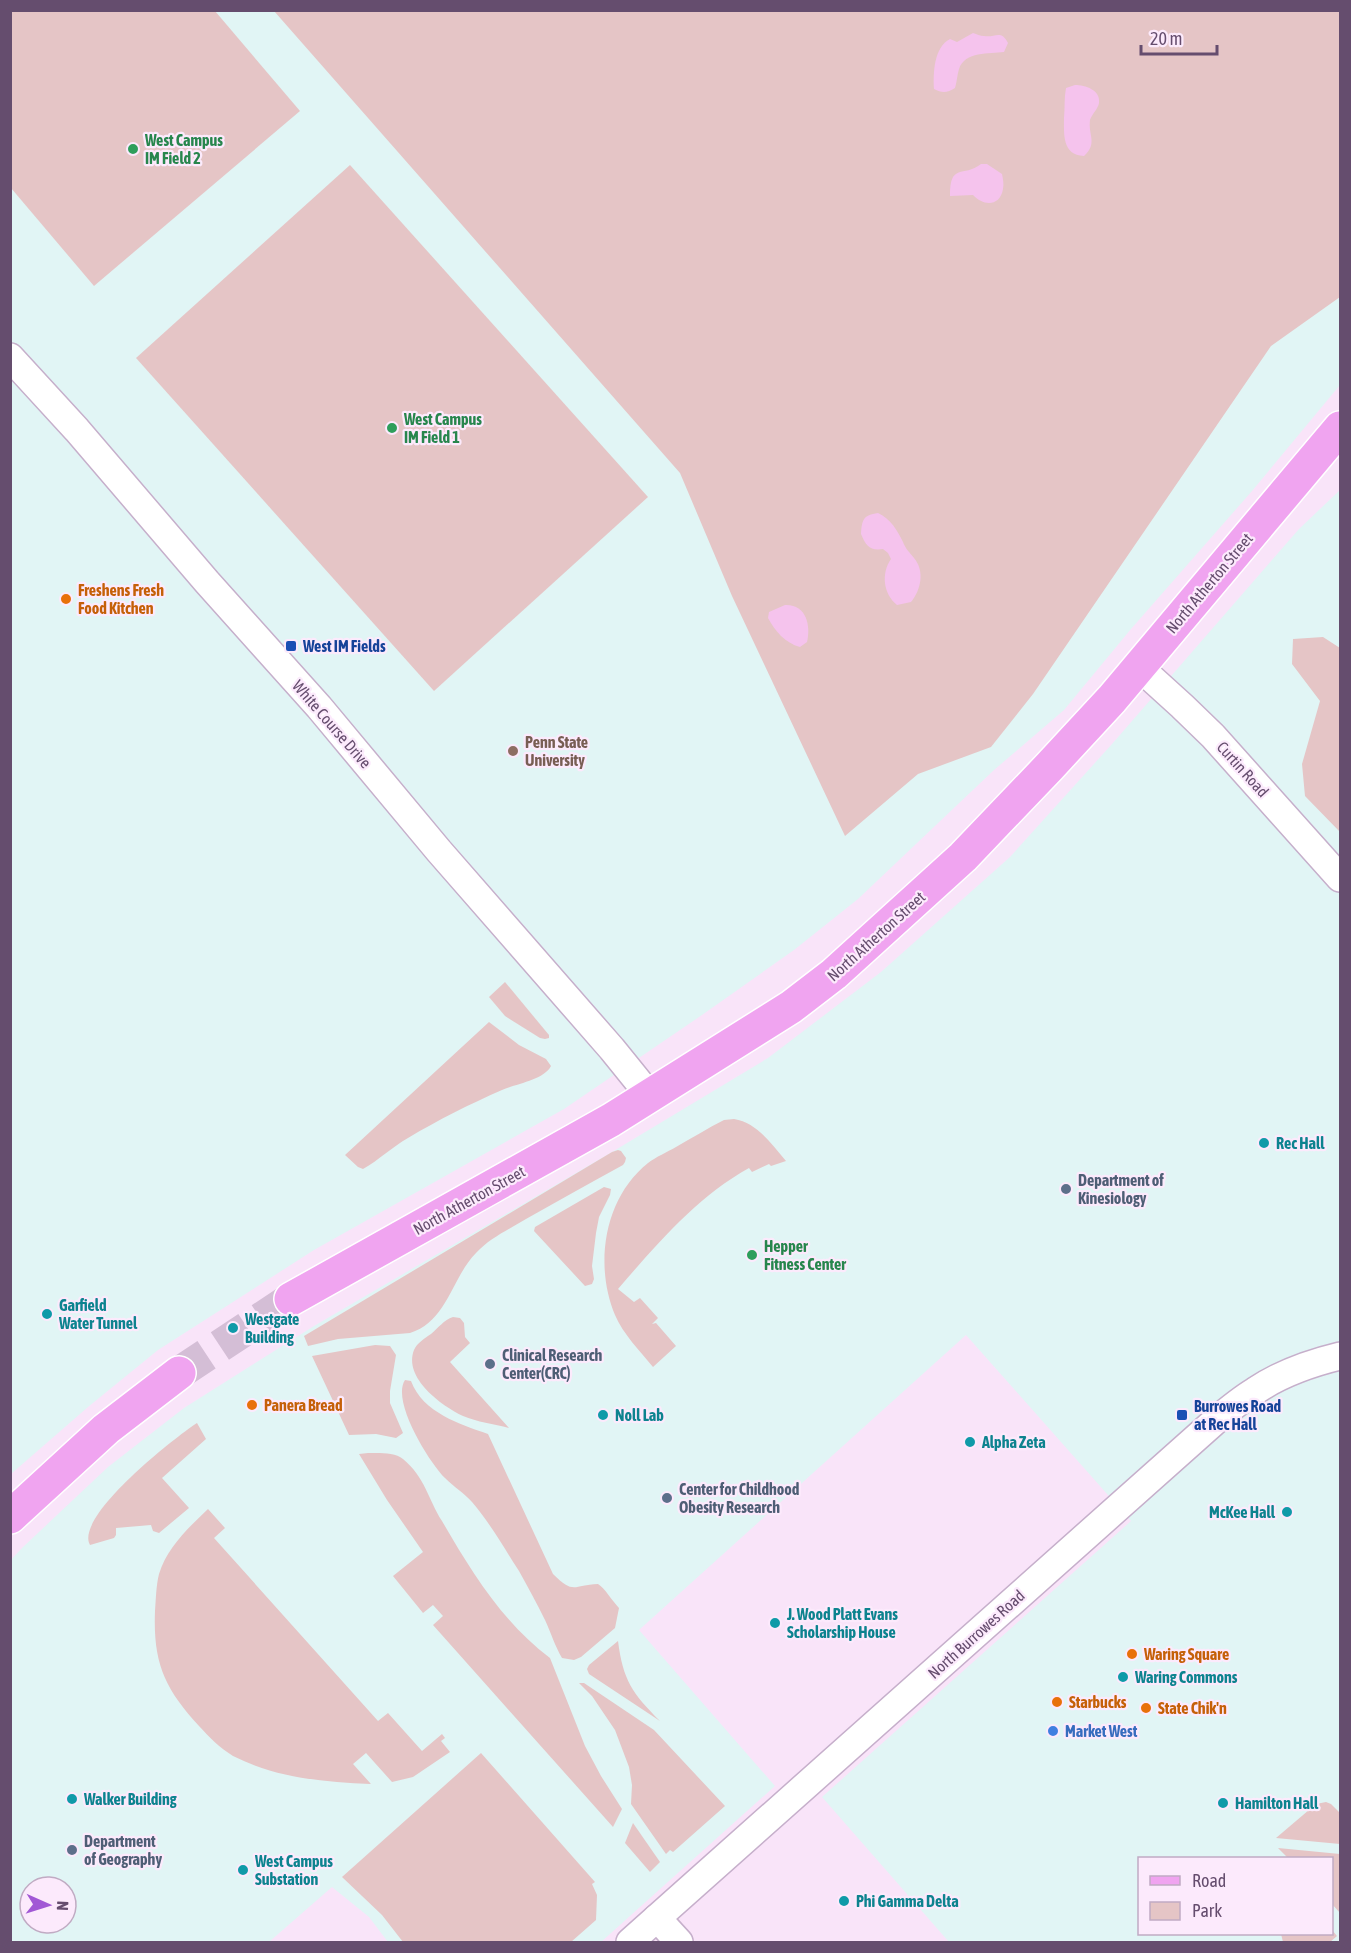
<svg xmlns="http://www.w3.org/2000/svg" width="1351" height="1953" viewBox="0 0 1351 1953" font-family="'Asap Condensed',sans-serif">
<rect width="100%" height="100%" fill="#f9e4f9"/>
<!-- education -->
<g fill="#e1f5f5" fill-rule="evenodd">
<path d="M11,11H1340V385L1252,491L1131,629L1064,710L994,770L858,899L794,950L702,1015L564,1109L314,1250L158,1350L88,1407L11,1474Z"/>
<path d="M1340,490V1942H949L822,1797L1131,1521L966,1335L639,1630L775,1786L601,1942H388L369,1917L332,1887L269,1942H11L10,1561L22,1548L108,1467L184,1408L314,1326L612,1152L768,1058L881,972L1010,857L1112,744L1299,529ZM1140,1858H1332V1934H1140ZM30,1887H66V1923H30Z"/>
</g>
<!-- green -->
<g fill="#e5c5c6">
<path d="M10,11H215L300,111L94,286L11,188Z"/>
<path d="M274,11H1340V297L1271,346L1033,694L991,747L918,774L845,836L732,596L680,473Z"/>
<path d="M350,165L648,497L434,691L136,358Z"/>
<path d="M1323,637L1340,648V832L1305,796L1302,764L1320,701L1292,664L1293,639Z"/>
<path d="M505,982L549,1035V1038L545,1039L540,1038L505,1016L489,997Z"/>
<path d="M489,1022L519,1045L546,1059L551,1066C544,1080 515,1084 502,1090C470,1104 438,1120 408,1138C392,1147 379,1160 363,1169L358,1167L345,1155Z"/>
<path d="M734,1119C758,1123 771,1144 786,1161L771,1166L769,1164L752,1172L749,1168C698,1196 656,1245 618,1289L634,1302L640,1298L658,1318L652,1324L656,1323L676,1346L653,1367C640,1351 623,1334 615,1315C594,1265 604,1198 648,1163C656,1157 667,1152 676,1147C692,1138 708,1128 724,1120Z"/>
<path d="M618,1150L621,1151L626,1158L625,1162L623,1165C590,1183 558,1201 526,1219C508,1230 490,1238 476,1253C452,1277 447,1322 410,1333L338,1339L308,1346L304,1336L612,1152Z"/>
<path d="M604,1187L611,1189L610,1195L599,1217L596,1233L592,1266L594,1279L592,1284L585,1286L534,1231L535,1227Z"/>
<path d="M453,1317L460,1318L464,1323L465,1337L470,1343L450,1362L509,1428C494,1424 477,1422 463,1416C442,1406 403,1378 414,1350C417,1343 425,1338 431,1334C438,1328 444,1320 453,1317Z"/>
<path d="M375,1345L390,1346L396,1355L390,1391V1403L403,1433L396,1438L376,1434L349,1435L312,1356Z"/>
<path d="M405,1380L411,1381C423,1413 460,1424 488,1434L553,1574C574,1595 573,1585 598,1584C605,1588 612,1601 619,1608L615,1628L581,1657L574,1660L562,1658C555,1646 551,1633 545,1620C537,1604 528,1587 519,1571C504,1548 490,1523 472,1502C464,1493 454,1487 445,1478C429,1462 391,1401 405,1380Z"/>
<path d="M197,1423L206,1439L162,1478L189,1508L159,1533L153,1531L151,1525L116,1528V1535L114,1538L90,1545C74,1517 174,1438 197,1423Z"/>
<path d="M368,1453C379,1453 395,1452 403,1459C425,1477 428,1499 442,1521C471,1571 503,1623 550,1658L585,1746L601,1776L622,1809L613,1827L433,1625L443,1616L433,1605L423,1613L393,1576L423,1552L387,1500L359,1454Z"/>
<path d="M208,1509L225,1528L214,1538L378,1721L388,1713L422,1751L442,1734L445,1738L441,1741L450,1752L413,1777L392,1782L366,1753L353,1764L371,1784C323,1782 277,1778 233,1756C220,1748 209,1737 199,1726C164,1688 153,1662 155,1611C156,1599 156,1586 159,1574C167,1548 188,1528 208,1509Z"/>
<path d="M618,1641C623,1680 632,1693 660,1721L589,1674L587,1669L589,1665Z"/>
<path d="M579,1683H584L654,1730L725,1806L673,1852L670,1850L666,1854L631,1804L632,1785L629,1767L615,1730L592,1696Z"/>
<path d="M481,1753L595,1882L592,1884L597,1895L596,1920L571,1942H403L382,1915L342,1877Z"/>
<path d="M1326,1802L1331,1804L1340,1813V1844L1276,1838L1316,1804Z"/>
<path d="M633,1823L660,1862L650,1872L625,1843Z"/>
<path d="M1278,1848L1340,1854V1913L1332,1904V1858H1288Z"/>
<path d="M1332,1930L1337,1936L1330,1942H1283L1281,1934H1332Z"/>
</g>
<!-- sand -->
<g fill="#f5c3ed">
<path d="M973,33C977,34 980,36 984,36C995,38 1001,29 1008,43L1004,52C989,54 965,51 959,69C957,75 957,82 955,88C947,93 942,93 934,89C933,73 934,47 950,39L957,42Z"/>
<path d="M1075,85C1085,85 1101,90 1099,103C1098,109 1092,114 1090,120C1088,136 1098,143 1084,156C1062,155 1064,134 1064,118C1065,108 1064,98 1066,88Z"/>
<path d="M981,164H987L1002,174C1003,179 1004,184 1003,189C1000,207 983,206 973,195L950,196C950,162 963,178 981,164Z"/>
<path d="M878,513C891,519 897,530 903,542C905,548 910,553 914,558C925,571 921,590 911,602L897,605C883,594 881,573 891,559L888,553L883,549C870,551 866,546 861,534C862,520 863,515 878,513Z"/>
<path d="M785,605C806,604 811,625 807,642L800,647C785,643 775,631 768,618L769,612Z"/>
</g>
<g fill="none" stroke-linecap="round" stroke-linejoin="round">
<!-- primary-tunnel -->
<path stroke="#d4bed6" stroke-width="33" stroke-dasharray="33 16" stroke-linecap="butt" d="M179,1373L291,1299"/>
<!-- minor casing -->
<g stroke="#c6afcb" stroke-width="30">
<g id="minor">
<path d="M10,357L77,430L207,582L319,707L439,851L612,1049L650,1096"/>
<path d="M1139,667L1182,706L1213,736L1340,878"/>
<path d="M657,1918L679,1942"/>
<path d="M630,1942L1214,1422C1227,1411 1240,1400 1255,1391C1280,1374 1311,1363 1340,1356"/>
</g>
</g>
<!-- primary casing -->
<g stroke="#fff" stroke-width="36">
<g id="primary">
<path d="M291,1299L611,1120L791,1007L834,974L963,857L1050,766L1112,699L1340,428"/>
<path d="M10,1517L106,1429L179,1373"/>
</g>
</g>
<!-- minor -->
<use href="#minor" stroke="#fff" stroke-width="27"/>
<!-- primary -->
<use href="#primary" stroke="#f0a4f0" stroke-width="33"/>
</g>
<!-- markers -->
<g fill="#2e9e5b" stroke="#fceafc" stroke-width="2">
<circle cx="133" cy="149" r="6"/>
<circle cx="392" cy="428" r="6"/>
<circle cx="752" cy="1255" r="6"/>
</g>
<g fill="#e8710a" stroke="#fceafc" stroke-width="2">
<circle cx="66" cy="599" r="6"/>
<circle cx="252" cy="1405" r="6"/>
<circle cx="1132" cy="1654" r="6"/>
<circle cx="1057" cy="1702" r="6"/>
<circle cx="1146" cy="1708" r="6"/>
</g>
<g fill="#1a4fb4" stroke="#fceafc" stroke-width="2">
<rect x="285" y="640" width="12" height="12" rx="3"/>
<rect x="1176" y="1409" width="12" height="12" rx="3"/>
</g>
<circle fill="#8d6e63" stroke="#fceafc" stroke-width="2" cx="513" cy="751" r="6"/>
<g fill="#0f9aa8" stroke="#fceafc" stroke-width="2">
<circle cx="1264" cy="1143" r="6"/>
<circle cx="47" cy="1314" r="6"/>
<circle cx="233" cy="1328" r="6"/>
<circle cx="603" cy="1415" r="6"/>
<circle cx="970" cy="1442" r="6"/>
<circle cx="1287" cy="1512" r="6"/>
<circle cx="775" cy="1623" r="6"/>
<circle cx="1123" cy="1677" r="6"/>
<circle cx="72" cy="1799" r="6"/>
<circle cx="1223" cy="1803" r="6"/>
<circle cx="243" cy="1870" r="6"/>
<circle cx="844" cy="1901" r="6"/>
</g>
<g fill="#5c6f8a" stroke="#fceafc" stroke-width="2">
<circle cx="1066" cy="1189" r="6"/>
<circle cx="490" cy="1364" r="6"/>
<circle cx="667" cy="1498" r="6"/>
<circle cx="72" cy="1850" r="6"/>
</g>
<circle fill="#3f7fe0" stroke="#fceafc" stroke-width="2" cx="1053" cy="1731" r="6"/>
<g text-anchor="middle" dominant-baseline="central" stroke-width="4.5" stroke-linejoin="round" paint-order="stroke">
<!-- leisure labels -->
<g font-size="16" font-weight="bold" fill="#27864d" stroke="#fceafc" text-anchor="start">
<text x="145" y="140">West Campus<tspan x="145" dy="18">IM Field 2</tspan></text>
<text x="404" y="419">West Campus<tspan x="404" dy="18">IM Field 1</tspan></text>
<text x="764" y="1246">Hepper<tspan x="764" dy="18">Fitness Center</tspan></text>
</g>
<!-- street labels -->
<g font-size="16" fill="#654d6e" stroke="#fceafc">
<text transform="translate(1209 583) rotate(-50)">North Atherton Street</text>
<text transform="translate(332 724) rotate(49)">White Course Drive</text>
<text transform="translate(1243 769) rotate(48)">Curtin Road</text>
<text transform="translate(876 936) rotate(-42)">North Atherton Street</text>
<text transform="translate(469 1200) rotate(-29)">North Atherton Street</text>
<text transform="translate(976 1634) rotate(-42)">North Burrowes Road</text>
</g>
<!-- food labels -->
<g font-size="16" font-weight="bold" fill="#c56008" stroke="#fceafc" text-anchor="start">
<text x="78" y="590">Freshens Fresh<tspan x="78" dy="18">Food Kitchen</tspan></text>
<text x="264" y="1405">Panera Bread</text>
<text x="1144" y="1654">Waring Square</text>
<text x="1069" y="1702">Starbucks</text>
<text x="1158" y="1708">State Chik'n</text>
</g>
<!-- transit labels -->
<g font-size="16" font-weight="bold" fill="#164399" stroke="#fceafc" text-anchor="start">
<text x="303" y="646">West IM Fields</text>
<text x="1194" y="1406">Burrowes Road<tspan x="1194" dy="18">at Rec Hall</tspan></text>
</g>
<!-- education labels -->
<g font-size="16" font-weight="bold" fill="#785e54" stroke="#fceafc" text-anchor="start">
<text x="525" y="742">Penn State<tspan x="525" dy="18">University</tspan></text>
</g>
<!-- culture labels -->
<g font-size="16" font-weight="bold" fill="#0d838f" stroke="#fceafc" text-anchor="start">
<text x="1276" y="1143">Rec Hall</text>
<text x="59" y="1305">Garfield<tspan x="59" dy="18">Water Tunnel</tspan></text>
<text x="245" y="1319">Westgate<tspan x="245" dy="18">Building</tspan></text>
<text x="615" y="1415">Noll Lab</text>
<text x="982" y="1442">Alpha Zeta</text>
<text x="1275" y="1512" text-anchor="end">McKee Hall</text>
<text x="787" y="1614">J. Wood Platt Evans<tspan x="787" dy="18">Scholarship House</tspan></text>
<text x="1135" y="1677">Waring Commons</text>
<text x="84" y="1799">Walker Building</text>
<text x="1235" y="1803">Hamilton Hall</text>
<text x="255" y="1861">West Campus<tspan x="255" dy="18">Substation</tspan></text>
<text x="856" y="1901">Phi Gamma Delta</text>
</g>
<!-- service labels -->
<g font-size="16" font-weight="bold" fill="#4e5e75" stroke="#fceafc" text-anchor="start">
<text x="1078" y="1180">Department of<tspan x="1078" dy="18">Kinesiology</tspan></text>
<text x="502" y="1355">Clinical Research<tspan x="502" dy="18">Center(CRC)</tspan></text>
<text x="679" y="1489">Center for Childhood<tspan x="679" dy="18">Obesity Research</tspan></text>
<text x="84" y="1841">Department<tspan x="84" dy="18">of Geography</tspan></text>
</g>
<!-- shop labels -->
<g font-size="16" font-weight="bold" fill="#366cbe" stroke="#fceafc" text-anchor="start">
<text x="1065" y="1731">Market West</text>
</g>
</g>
<!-- border -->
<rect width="1351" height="1953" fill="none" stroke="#654d6e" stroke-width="24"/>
<!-- legend -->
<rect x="1138" y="1857" width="195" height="78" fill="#fceafc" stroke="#c0abc3" stroke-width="1.5"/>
<rect x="1150" y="1876" width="30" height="9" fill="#f0a4f0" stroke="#c0abc3" stroke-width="1.5"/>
<text x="1192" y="1887" font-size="18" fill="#654d6e">Road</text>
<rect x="1150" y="1902" width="30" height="18" fill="#e5c5c6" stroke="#c0abc3" stroke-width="1.5"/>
<text x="1192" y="1917" font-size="18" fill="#654d6e">Park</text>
<!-- north arrow -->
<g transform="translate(48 1905) rotate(93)"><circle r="28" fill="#fceafc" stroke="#c0abc3" stroke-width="1.5"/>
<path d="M0-4.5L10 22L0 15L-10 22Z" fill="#a158d5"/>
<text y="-9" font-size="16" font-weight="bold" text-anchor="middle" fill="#654d6e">N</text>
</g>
<!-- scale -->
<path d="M1141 45v9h76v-9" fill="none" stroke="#654d6e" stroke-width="3"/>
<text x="1150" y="45" font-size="18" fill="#654d6e" stroke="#fceafc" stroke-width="4.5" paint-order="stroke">20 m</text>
</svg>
